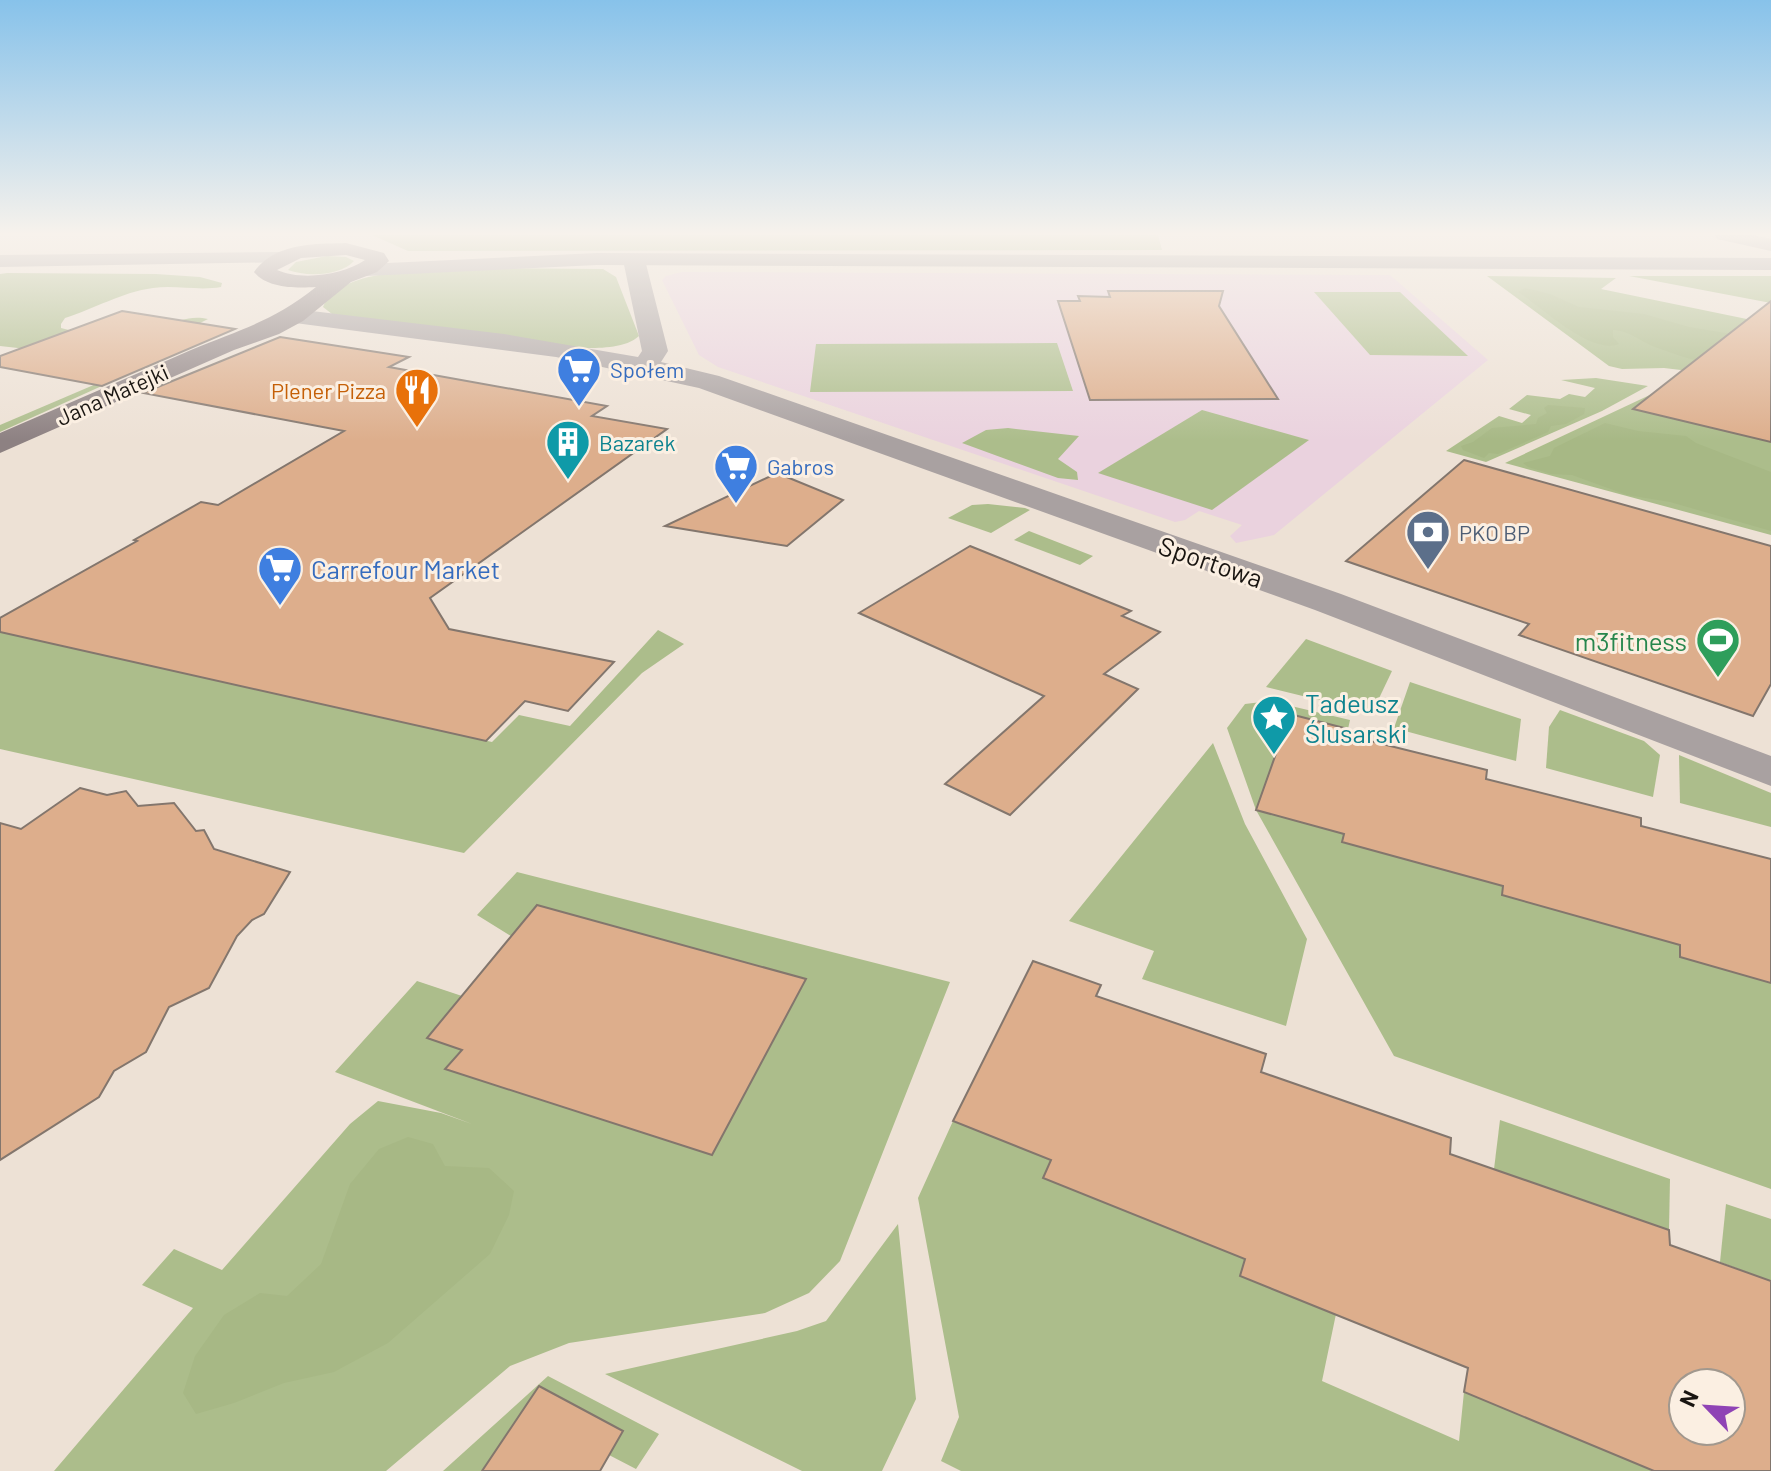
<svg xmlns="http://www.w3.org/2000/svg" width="1771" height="1471" viewBox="0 0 1771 1471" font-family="Barlow,sans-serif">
<rect width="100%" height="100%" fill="#ede1d5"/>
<!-- education -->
<path fill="#ead2de" d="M682,272L1390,275L1488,360L1274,535L1236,543L1230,536L1242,525L1199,511L1185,520L1175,522L718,367L699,355L662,280L666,276Z"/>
<!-- green -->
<g fill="#acbd8b">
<path d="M372,235H1158L1162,250L408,251Z"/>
<path d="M327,256L346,257L354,261C340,276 307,277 288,270L296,262Z"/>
<path d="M457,268L603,269L616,277L639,336C626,348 602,348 585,348L332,314L323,307C340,268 420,272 457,268Z"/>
<path d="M1487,276L1616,278L1601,289L1771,324L1715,374L1664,368L1622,369L1609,366Z"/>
<path d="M1629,276H1771V303Z"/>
<path d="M1314,292H1400L1468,356L1370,355Z"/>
<path d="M1057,343L1073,391L810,392L816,344Z"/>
<path d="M1596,378L1648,386L1602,411L1486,462L1446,451L1499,416L1522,423L1531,415L1509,409L1527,395L1560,399L1569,394L1585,397L1595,388L1561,380Z"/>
<path d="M96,384L104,385L0,432V425Z"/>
<path d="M1654,393L1649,413L1771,441V535L1505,463Z"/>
<path d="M1202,410L1309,440L1212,510L1098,473Z"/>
<path d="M1008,428L1079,436L1058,459L1077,472L1078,480L1058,478L962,443L986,430Z"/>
<path d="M988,504L1025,508L1030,510L991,533L948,518L972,505Z"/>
<path d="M1029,531L1093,556L1080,565L1014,540Z"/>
<path d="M658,630L684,644L642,673L464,853L0,749V632L492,742L519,715L570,726Z"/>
<path d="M1306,639L1392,671L1372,713L1266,687Z"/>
<path d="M1410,682L1521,719L1516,761L1394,728Z"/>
<path d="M1270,701L1350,720L1348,729L1290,715L1256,810L1344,834L1343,842L1503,886L1680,945L1681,957L1771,983V1189L1394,1056L1256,810L1227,728L1245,704Z"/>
<path d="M1560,710L1644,741L1660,755L1653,797L1546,768L1549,727Z"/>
<path d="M1213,743L1245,824L1307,939L1286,1026L1142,979L1154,951L1069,921Z"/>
<path d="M1679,755L1771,793V827L1680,803Z"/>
<path d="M517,872L950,982L840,1261L809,1293L765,1313L569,1343L510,1366L386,1471H54L193,1308L142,1285L174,1249L222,1270L350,1124L378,1101L441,1113L472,1124L335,1072L417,981L462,996L428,1038L462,1050L446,1069L712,1155L806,979L537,905L511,936L477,915Z"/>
<path d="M1500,1120L1670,1179L1669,1230L1494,1169Z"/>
<path d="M953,1121L1051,1160L1044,1178L1245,1259L1241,1276L1336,1314L1322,1381L1459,1441L1464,1392L1654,1471H961L941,1461L959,1417L918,1198Z"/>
<path d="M1726,1204L1771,1219V1281L1720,1262Z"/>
<path d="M898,1224L916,1399L882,1471H802L605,1374L797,1331L826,1321Z"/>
<path d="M548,1376L659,1434L636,1469L609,1455L623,1431L539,1386L482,1471H443Z"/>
</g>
<!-- forest -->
<g fill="#a7b885">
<path d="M7,273L156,274L200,277L222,283L221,287C199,291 176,285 153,288C122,292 94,309 65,318L61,324V328C88,336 136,331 164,325C180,321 191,315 208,319L192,327L27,349L0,346V274Z"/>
<path d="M1525,288L1550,294L1579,307L1644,314L1689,327L1743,336L1705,362C1687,359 1672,353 1655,347C1639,341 1631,331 1613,330V337L1619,344C1590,355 1543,308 1518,292Z"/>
<path d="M1548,405L1585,408L1584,414L1566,424L1551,426L1548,432L1498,454L1489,453L1484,458L1463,450L1461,446L1473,442L1492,428L1536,424L1538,418L1547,413L1544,408Z"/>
<path d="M1605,423L1638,431L1686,436L1696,443L1771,472V531L1670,502L1627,495L1572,475L1551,474L1528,467L1523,463L1550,456L1554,448Z"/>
<path d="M408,1137L433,1144L445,1166L489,1168L514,1191L509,1215L490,1254L388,1343L334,1372L284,1383L234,1403L196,1414L183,1393L195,1356L224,1315L260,1293L287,1296L321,1264L350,1184L379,1149Z"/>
</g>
<!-- building -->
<g fill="#ddae8c" stroke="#83766d" stroke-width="2" fill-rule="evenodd">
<path d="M1108,291H1223L1219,306L1278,399L1090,400L1058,301H1080L1078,296L1110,297Z"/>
<path d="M1771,301V442L1633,409Z"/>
<path d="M122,311L235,329L102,386L0,367V356Z"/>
<path d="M280,337L409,357L389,367L607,406L592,416L667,429L430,598L449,629L614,662L568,711L525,701L486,741L0,632V618L137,541L134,540L201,502L218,505L344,431L143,393Z"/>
<path d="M1464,460L1771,546V684L1753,716L1519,635L1529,624L1346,561Z"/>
<path d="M777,473L843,500L787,546L665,526Z"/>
<path d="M970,546L1131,611L1122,616L1160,632L1104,674L1138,689L1010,815L945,784L1044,696L859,613Z"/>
<path d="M1290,714L1348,729L1346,735L1487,770L1486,779L1641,818V826L1771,859V983L1680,957V945L1502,895L1503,886L1342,842L1344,834L1256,810Z"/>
<path d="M80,788L107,795L126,791L138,806L174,803L196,831L204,830L214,849L290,872L264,914L252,920L237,936L209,988L169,1007L146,1052L114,1071L99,1097L0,1160V823L21,829Z"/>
<path d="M537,905L806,979L712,1155L445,1069L462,1050L427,1038Z"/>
<path d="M1033,961L1101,985L1096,996L1266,1054L1261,1072L1451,1138L1450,1154L1669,1230L1670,1245L1771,1281V1471H1654L1464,1392L1468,1368L1240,1276L1245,1259L1043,1178L1051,1160L953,1121ZM1683,1383H1731V1431H1683Z"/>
<path d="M539,1386L623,1431L600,1471H482Z"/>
</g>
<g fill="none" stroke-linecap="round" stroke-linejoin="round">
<!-- minor -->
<g fill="#a9a1a1" fill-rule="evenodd">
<path d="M1714,235H1754L1771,239V251L1717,239Z"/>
<path d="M634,254L645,260L668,351L661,362L719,376L1341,594L1771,756V786L1315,610L699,388L556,357L295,323L287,321L283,316L287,311L295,309L504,334L638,357L642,351L623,260Z"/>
</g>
<!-- tertiary -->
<g fill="#a9a1a1" fill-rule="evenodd">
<path d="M284,252L291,254L295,258L291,262L0,267V255Z"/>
<path d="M597,253L1771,258V270L597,265L366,276L355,270L366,264Z"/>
</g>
<!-- secondary -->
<path fill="#8d8182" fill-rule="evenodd" d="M346,243L384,253L389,261L377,272L351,282L303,321L279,334L234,350L0,453V433C64,405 128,378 191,350C241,329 272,322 316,287C297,288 268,289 254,272C275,243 313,244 346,243ZM346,255L365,260C343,275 302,281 277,270L301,258Z"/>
</g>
<!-- sky -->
<linearGradient id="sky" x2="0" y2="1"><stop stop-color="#87c2ea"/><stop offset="0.53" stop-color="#f7f2ec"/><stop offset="1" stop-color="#f7f2ec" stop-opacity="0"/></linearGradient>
<rect width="1771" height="441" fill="url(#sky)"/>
<!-- icons -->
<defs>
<g id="supermarket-pin" transform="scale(2.3)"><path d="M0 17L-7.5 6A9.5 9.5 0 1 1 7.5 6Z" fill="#3f7fe0" stroke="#fbefe2"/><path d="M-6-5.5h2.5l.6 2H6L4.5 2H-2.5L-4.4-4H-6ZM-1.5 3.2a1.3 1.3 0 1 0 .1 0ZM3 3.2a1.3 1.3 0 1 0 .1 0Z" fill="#fff"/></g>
<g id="restaurant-pin" transform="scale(2.3)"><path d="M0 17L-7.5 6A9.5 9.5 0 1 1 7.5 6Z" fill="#e8710a" stroke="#fbefe2"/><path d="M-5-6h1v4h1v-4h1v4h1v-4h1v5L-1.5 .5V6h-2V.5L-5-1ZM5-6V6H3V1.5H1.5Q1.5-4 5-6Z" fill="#fff"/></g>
<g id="building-pin" transform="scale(2.3)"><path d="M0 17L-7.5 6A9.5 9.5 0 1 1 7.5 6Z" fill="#0f9aa8" stroke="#fbefe2"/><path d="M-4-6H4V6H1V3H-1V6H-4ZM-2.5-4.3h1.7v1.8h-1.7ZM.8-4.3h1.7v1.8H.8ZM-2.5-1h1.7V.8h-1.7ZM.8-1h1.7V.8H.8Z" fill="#fff"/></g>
<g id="bank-pin" transform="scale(2.3)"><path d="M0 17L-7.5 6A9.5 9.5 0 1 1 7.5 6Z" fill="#5c6f8a" stroke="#fbefe2"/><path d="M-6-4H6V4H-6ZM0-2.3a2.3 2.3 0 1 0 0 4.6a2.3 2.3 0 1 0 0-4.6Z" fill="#fff"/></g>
<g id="stadium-pin" transform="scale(2.3)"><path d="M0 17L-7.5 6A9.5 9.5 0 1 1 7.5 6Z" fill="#2e9e5b" stroke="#fbefe2"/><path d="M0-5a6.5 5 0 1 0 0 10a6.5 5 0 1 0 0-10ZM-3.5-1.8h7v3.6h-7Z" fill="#fff"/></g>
<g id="sight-pin" transform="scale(2.3)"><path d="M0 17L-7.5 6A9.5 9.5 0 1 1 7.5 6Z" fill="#0f9aa8" stroke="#fbefe2"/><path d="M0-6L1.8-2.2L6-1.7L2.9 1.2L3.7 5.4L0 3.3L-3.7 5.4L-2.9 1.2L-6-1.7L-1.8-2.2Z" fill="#fff"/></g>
</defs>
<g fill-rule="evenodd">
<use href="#supermarket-pin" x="579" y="369"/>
<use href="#restaurant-pin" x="417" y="390"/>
<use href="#building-pin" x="568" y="442"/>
<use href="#supermarket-pin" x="736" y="466"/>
<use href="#bank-pin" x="1428" y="532"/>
<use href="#supermarket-pin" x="280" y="568"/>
<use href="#stadium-pin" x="1718" y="640"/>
<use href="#sight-pin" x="1274" y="717"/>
</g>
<g text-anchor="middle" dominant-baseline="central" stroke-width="6" stroke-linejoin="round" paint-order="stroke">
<!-- far-shop labels -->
<g font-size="22" fill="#366cbe" stroke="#fbefe2" text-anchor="start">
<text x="610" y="369">Społem</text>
<text x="767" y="466">Gabros</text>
</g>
<!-- far-food labels -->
<g font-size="22" fill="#c56008" stroke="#fbefe2" text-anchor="end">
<text x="386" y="390">Plener Pizza</text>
</g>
<!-- far-street labels -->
<g font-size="22" fill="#191511" stroke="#fbefe2">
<text transform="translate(112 394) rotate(-24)">Jana Matejki</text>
</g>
<!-- far-culture labels -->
<g font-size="22" fill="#0d838f" stroke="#fbefe2" text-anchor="start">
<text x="599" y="442">Bazarek</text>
</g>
<!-- far-service labels -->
<g font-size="22" fill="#4e5e75" stroke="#fbefe2" text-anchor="start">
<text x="1459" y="532">PKO BP</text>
</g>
<!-- street labels -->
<g font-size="26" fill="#191511" stroke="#fbefe2">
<text transform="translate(1211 561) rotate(19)">Sportowa</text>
</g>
<!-- shop labels -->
<g font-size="26" fill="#366cbe" stroke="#fbefe2" text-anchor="start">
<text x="311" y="568">Carrefour Market</text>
</g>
<!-- leisure labels -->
<g font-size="26" fill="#27864d" stroke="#fbefe2" text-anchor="end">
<text x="1687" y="640">m3fitness</text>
</g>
<!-- culture labels -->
<g font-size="26" fill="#0d838f" stroke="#fbefe2" text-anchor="start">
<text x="1305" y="702">Tadeusz<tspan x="1305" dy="30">Ślusarski</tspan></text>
</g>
</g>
<!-- north arrow -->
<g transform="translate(1707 1407) rotate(295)"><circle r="38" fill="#fbefe2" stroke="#a1988e" stroke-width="2"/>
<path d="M0-6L14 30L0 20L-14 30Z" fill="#8f43b5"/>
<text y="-12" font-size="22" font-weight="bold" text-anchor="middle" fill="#191511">N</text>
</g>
</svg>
